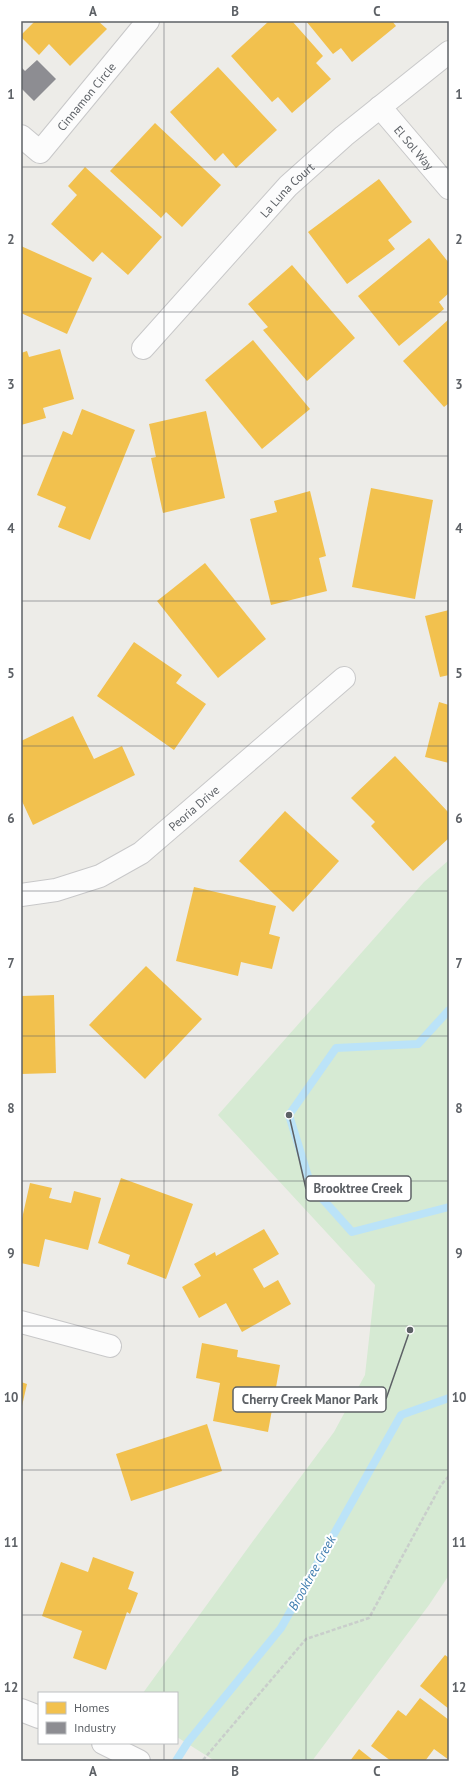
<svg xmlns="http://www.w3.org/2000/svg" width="470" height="1782" viewBox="0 0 470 1782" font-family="'PT Sans',sans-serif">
<rect width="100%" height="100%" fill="#edece8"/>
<!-- green -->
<path fill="#d6ead3" d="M449,860V1575L429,1605L312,1761H215L177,1737V1693H143L253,1541L334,1432L365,1375L375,1285L218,1115L424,882Z"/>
<!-- homes -->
<g fill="#f2c14e">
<path d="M35,21H98L107,29L70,66L49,44L39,55L21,37V35Z"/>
<path d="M269,21H292L323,56L316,63L331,79L292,113L278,97L272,102L231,56Z"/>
<path d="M306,21H392L396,26L352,62L341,48L333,54Z"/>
<path d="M218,67L277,130L236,168L223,153L215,161L170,112Z"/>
<path d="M155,123L221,185L182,227L166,212L161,218L110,171Z"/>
<path d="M85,167L162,237L128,275L102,252L93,262L51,224L77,195L68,186Z"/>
<path d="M379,179L412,222L388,240L395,249L347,284L308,232Z"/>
<path d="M429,238L449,263V293L439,302L444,309L399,346L358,296Z"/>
<path d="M21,246L92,278L67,334L21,313Z"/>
<path d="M292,265L355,338L307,381L263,330L268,327L248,304Z"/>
<path d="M449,319V403L444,407L403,361Z"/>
<path d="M253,340L310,409L262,449L205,380Z"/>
<path d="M60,349L74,399L43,408L46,418L21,425V353L27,351L29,357Z"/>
<path d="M82,409L135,430L90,540L58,527L66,507L37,495L63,431L72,435Z"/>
<path d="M206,411L225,498L163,513L151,458L156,457L149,424Z"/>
<path d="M371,488L433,500L415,599L352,587Z"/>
<path d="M310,491L326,556L319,558L327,591L271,605L250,519L277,512L274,501Z"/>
<path d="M205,563L266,639L218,678L157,601Z"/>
<path d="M449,610V675L440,677L425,616Z"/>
<path d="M134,642L182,675L176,683L206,704L174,750L97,696Z"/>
<path d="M439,702L449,705V763L425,757Z"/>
<path d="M73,716L94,759L122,746L135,775L33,825L21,799V741Z"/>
<path d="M395,756L449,813V838L413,871L371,826L375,822L351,798Z"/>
<path d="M285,811L339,861L293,912L239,861Z"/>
<path d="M194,887L276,906L269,934L280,937L272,969L241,962L238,976L176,961Z"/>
<path d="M146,966L202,1019L145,1079L89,1025Z"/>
<path d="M54,995L56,1073L21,1074V996Z"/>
<path d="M121,1178L193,1204L166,1279L127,1264L130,1255L98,1243Z"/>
<path d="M30,1183L52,1188L49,1198L71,1203L74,1191L101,1198L88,1250L45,1239L39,1267L21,1263V1223Z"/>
<path d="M264,1229L279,1254L253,1269L264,1288L278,1280L291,1304L242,1332L226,1303L199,1318L182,1287L201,1276L194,1264L215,1252L216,1256Z"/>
<path d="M202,1343L238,1350L237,1357L280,1365L268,1432L213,1421L220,1383L196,1378Z"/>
<path d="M21,1382L27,1384L22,1406H21Z"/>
<path d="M207,1424L222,1471L131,1501L116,1454Z"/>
<path d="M93,1557L134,1572L128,1589L138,1593L130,1614L127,1612L106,1670L73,1658L82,1631L42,1616L61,1562L88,1572Z"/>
<path d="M445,1655L449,1658V1709L420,1686Z"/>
<path d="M420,1698L449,1720V1760L434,1749L425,1761H391L371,1746L398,1710L406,1716Z"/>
<path d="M359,1749L374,1761H350Z"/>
</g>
<!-- industry -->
<path fill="#8d8d92" d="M37,60L56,79L34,101L21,88V67L25,71Z"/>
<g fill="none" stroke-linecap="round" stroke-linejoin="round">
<!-- stream -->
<g stroke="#bbe3f8" stroke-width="8">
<path d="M449,1010L418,1044L336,1048L289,1115L311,1186L352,1232L449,1207"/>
<path d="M176,1761L188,1742L281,1628L401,1415L449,1398"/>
</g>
<!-- minor casing -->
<g stroke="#c8c8c9" stroke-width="24">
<g id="minor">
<path id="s1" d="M380,107L449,188"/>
<path id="s2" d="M21,136L40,152L148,21"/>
<path id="s3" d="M143,348L288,186L344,136L449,52"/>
<path id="s4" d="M21,895L56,890L100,876L141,853L344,678"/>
<path d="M21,1322L110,1346"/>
<path d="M21,1710L39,1717"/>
<path d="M103,1743L139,1761"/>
</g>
</g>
<!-- path -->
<path stroke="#c9cecb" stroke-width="2.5" stroke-dasharray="4 2" stroke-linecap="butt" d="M203,1760L306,1639L369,1618L441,1485L449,1476"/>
<!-- minor -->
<use href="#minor" stroke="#fcfcfc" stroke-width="22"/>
</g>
<!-- grid -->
<path fill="none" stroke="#5d6166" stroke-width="1" stroke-opacity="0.55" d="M164,21V1693M306,21V1761M21,167H449M21,312H449M21,456H449M21,601H449M21,746H449M21,891H449M21,1036H449M21,1181H449M21,1326H449M21,1470H449M21,1615H449M164,1743V1761"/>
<g text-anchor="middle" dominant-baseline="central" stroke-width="4" stroke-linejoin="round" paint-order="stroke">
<!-- street labels -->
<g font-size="12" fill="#5d6166" stroke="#fff">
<text stroke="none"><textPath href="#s2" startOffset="97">Cinnamon Circle</textPath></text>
<text stroke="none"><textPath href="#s1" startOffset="53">El Sol Way</textPath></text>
<text stroke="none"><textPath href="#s3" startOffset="214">La Luna Court</textPath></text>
<text stroke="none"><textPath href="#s4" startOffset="198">Peoria Drive</textPath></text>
</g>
<!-- water labels -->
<g font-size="13" font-style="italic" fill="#3b7aad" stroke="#fff">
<text transform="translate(312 1573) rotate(-61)">Brooktree Creek</text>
</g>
</g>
<!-- callouts -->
<path fill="none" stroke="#5d6166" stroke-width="1.5" d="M289 1115L306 1189M410 1330L386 1399"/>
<g fill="#5d6166" stroke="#fff" stroke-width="1.5">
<circle cx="289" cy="1115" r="4"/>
<circle cx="410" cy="1330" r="4"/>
</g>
<g fill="#fff" stroke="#5d6166" stroke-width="1.5">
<rect x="306" y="1176" width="105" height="25" rx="4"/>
<rect x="233" y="1387" width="153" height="25" rx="4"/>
</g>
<g font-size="13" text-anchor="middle" font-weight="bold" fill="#5d6166">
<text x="358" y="1193">Brooktree Creek</text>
<text x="310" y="1404">Cherry Creek Manor Park</text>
</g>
<!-- border -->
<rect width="470" height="1782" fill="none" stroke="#ffffff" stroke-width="44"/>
<!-- legend -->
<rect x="38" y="1692" width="140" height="52" fill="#ffffff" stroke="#bec0c2"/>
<rect x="46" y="1702" width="20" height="12" fill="#f2c14e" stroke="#bec0c2"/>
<text x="74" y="1712" font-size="12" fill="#5d6166">Homes</text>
<rect x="46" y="1722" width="20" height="12" fill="#8d8d92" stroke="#bec0c2"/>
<text x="74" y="1732" font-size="12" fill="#5d6166">Industry</text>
<rect x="22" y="22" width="426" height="1738" fill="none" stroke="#5d6166" stroke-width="1.5"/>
<g font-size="13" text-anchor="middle" font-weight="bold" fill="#5d6166">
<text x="93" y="16">A</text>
<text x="235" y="16">B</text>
<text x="377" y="16">C</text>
<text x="11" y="99">1</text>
<text x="459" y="99">1</text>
<text x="11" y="244">2</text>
<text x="459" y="244">2</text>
<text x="11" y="389">3</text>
<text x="459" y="389">3</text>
<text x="11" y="533">4</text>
<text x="459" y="533">4</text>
<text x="11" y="678">5</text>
<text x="459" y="678">5</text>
<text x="11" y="823">6</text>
<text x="459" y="823">6</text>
<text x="11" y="968">7</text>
<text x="459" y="968">7</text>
<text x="11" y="1113">8</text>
<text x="459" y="1113">8</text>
<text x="11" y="1258">9</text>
<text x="459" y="1258">9</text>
<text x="11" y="1402">10</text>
<text x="459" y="1402">10</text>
<text x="11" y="1547">11</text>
<text x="459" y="1547">11</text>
<text x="11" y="1692">12</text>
<text x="459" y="1692">12</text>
<text x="93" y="1776">A</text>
<text x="235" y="1776">B</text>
<text x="377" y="1776">C</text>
</g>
</svg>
